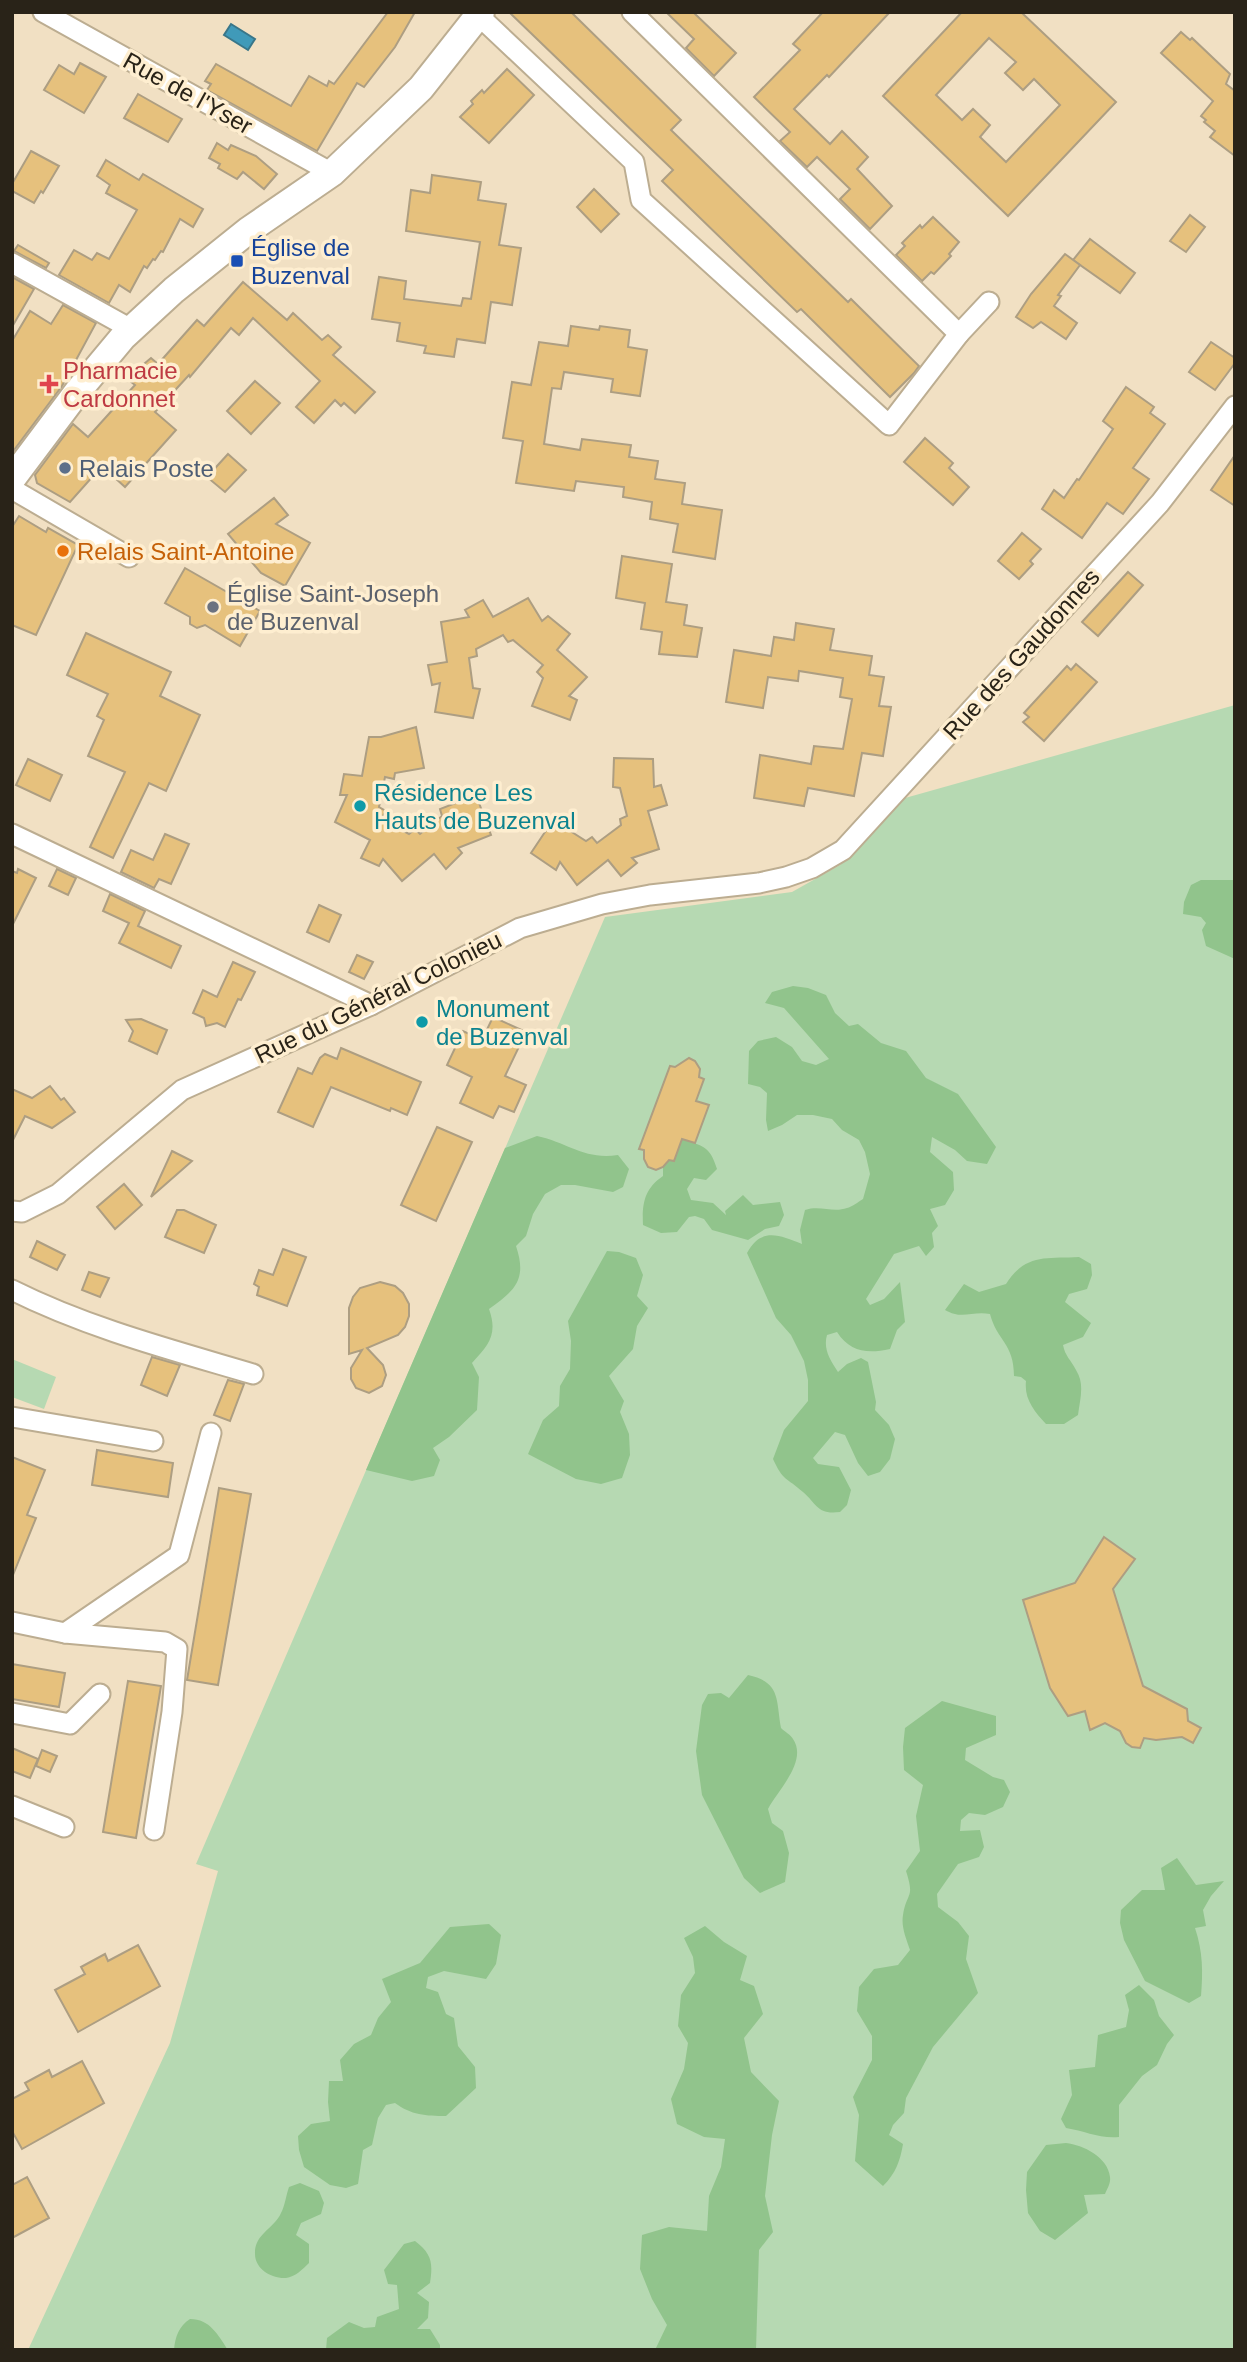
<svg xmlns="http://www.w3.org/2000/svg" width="1247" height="2362" viewBox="0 0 1247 2362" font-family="Helvetica,sans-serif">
<rect width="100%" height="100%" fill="#f1e0c3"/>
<!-- green -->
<g fill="#b6d9b2">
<path d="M1235,705V2350H28L170,2043L218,1871L196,1864L605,917L792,892L840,865L898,800Z"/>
<path d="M12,1359L56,1377L44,1409L12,1397Z"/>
</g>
<!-- forest -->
<g fill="#91c48c">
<path d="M1201,880H1235V959L1206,946L1202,930L1206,923L1201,917L1183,914L1184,902L1191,885Z"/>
<path d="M793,986L808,988L826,995L835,1013L849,1026L858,1024L881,1043L906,1051L926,1078L958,1094L996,1147L987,1164L967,1161L955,1150L932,1137L930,1152L953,1172L954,1190L945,1205L930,1209L938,1226L932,1233L934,1247L926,1256L919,1246L894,1254L866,1299L870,1305L884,1299L900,1282L905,1322L897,1330L890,1349C867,1354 850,1352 837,1332L827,1335C823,1349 830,1360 838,1372L847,1364L861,1358L868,1362L876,1402L875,1410L889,1425L895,1439L890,1459L880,1472L868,1476L858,1463L845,1435L835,1432L813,1458L818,1464L839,1467L851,1490L847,1505L840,1512C817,1515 817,1504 803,1492C786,1477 783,1481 773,1459L784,1430L808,1401V1380L804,1361L791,1335L776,1318L747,1253C761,1227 779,1235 802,1244L800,1230L805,1210C820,1205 833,1213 847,1208C852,1207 858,1202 863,1199L870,1174L865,1152L859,1140L842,1130L832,1119L813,1115H797L782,1125L768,1131L766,1120L767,1093L760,1087L748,1084L749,1051L758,1041L776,1037L792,1047L802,1061L816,1065L829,1059L784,1008L765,1003L772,992Z"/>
<path d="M537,1136C569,1143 584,1160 618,1155L629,1169L623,1187L613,1192L575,1185H561L545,1194L533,1214L526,1236L516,1246C527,1279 516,1290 489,1309C498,1334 489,1345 472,1363L479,1377L477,1410L449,1437L433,1448L440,1460L434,1476L412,1481L366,1470L505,1148Z"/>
<path d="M682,1139C703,1146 710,1146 717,1169L706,1180L694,1178L687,1189L691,1200L713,1203L726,1215L725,1211L743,1195L753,1205L780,1202L784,1215L779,1226L765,1229L748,1240L712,1230L704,1219L695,1216L689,1217L677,1232L661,1233L643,1225C642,1204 644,1189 663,1176V1167L669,1160L674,1161Z"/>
<path d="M607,1251L619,1252L636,1258L643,1275L637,1296L648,1308L637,1326L633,1349L609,1376L624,1401L620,1412L629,1434L630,1455L622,1478L601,1484L576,1479L528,1454L543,1420L559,1406L560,1386L570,1369L571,1341L568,1321Z"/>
<path d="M1079,1257L1091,1264L1092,1275L1087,1289L1069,1294L1065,1302L1091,1323L1083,1337L1063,1345C1065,1356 1071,1360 1076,1370C1085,1384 1080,1399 1078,1415L1064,1424H1046C1034,1411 1024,1399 1026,1381L1021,1377L1014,1376C1014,1343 997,1341 990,1314C971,1311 962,1320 945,1310L964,1284L979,1292L1006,1284C1026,1253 1046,1259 1079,1257Z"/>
<path d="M748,1675C781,1682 776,1700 781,1728C784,1731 791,1735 793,1739C808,1761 778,1790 768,1809L772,1823L783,1831L789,1853L785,1882L760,1893L744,1878L702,1795L696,1751L702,1705L708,1694L721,1693L729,1698Z"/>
<path d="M942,1701L996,1716V1735L966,1748L965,1760L993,1777L1004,1780L1010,1792L1003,1807L985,1815L969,1813L961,1820L960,1831L980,1830L984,1847L979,1857L958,1864L937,1894L938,1907L958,1922L969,1936L966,1959L978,1993L933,2047L906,2098L904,2113L893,2125L889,2135L903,2144C900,2161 896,2173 883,2186L855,2161L859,2115L853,2097L872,2060V2036L857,2011L859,1987L874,1969L898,1965L910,1950C906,1938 901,1927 903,1915C907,1891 915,1899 906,1871L920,1851L916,1816L923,1785L904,1770L903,1747L905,1728Z"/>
<path d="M1177,1858L1196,1885L1224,1881L1211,1896L1203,1910L1206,1926L1195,1928C1203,1952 1203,1972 1201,1996L1189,2003L1145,1981L1124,1940L1120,1923L1121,1910L1142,1890H1165L1161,1868Z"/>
<path d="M489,1924L501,1935L496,1964L486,1979L444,1971L428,1977L426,1988L438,1992L446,2014L454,2018L458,2046L475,2067L476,2088L446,2116C426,2116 411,2115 395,2103L386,2105L378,2118L372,2145L363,2150L358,2184L346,2188L330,2185L304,2167L299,2150L298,2136L311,2124L330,2121L328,2102L329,2081H343L340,2060L354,2044L371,2035L378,2018L391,2002L382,1979L420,1963L450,1927Z"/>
<path d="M705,1926L724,1942L747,1956L740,1980L754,1986L763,2014L744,2038L751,2072L779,2101L772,2135L765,2196L773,2232L759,2250L756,2350H655L667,2325L652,2299L640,2269L642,2235L669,2227L707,2231L709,2196L721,2167L725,2139L704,2137L677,2124L671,2099L684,2069L688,2043L678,2026L681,1995L695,1973L693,1957L684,1938Z"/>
<path d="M1139,1985L1154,2000L1159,2016L1174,2035L1167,2044L1157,2065L1142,2076L1119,2105V2137C1100,2139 1085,2131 1066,2128L1061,2119L1072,2095L1069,2070L1095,2067L1098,2035L1126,2027L1129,2010L1125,1995Z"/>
<path d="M1066,2143C1083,2145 1108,2157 1110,2177C1111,2183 1107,2189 1105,2194L1084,2195L1088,2213L1055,2240L1040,2231L1028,2213L1026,2190L1027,2172L1046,2145Z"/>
<path d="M300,2183L319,2191L324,2203L321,2214L301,2223L296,2235L309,2244V2263C303,2269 295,2277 286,2278C272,2279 255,2269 255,2254C254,2234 274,2229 281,2213C285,2206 286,2195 289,2187Z"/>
<path d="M415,2241C432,2254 433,2263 430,2283L417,2293L429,2302L428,2318L417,2329H430L440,2345V2350H326L327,2338L349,2322L364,2328L375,2327L377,2317L399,2309L397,2285L388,2284L384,2270L404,2244Z"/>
<path d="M190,2319C210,2319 218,2335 228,2350H174C175,2337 179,2326 190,2319Z"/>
</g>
<!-- water -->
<path fill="#409ab9" stroke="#397689" stroke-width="2" d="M231,24L255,39L248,50L224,35Z"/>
<!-- building -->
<g fill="#e6c17d" stroke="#ad9e82" stroke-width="2" fill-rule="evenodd">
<path d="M388,12H415L395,47L364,87L357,83L317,151L207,90L211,84L205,81L216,64L291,106L309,76L327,86L329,81L334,84Z"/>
<path d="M509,12H571L681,120L671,130L848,302L851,299L919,366L914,373L890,397L801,309L797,312L662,181L673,170Z"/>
<path d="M666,12H693L736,53L714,76L686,48L694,39Z"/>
<path d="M823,12H890L829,77L827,75L794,109L830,144L842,131L868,157L857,169L892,206L870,229L840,199L850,189L817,157L807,167L780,141L790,132L754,97L800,50L793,44Z"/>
<path d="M962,12H1021L1116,102L1008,216L883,96ZM989,38L1016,62L1005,73L1023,90L1034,79L1060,105L1006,162L980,137L990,125L973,109L962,120L936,95Z"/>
<path d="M1181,32L1190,40L1192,38L1230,74L1226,84L1235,91V156L1210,137L1215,131L1204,122L1206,120L1201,116L1213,101L1161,53Z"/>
<path d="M80,63L106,77L84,113L44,90L59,65L74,74Z"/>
<path d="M507,69L534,95L489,143L460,117L473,104L471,101L482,90L484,93Z"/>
<path d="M138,94L182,119L168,142L124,118Z"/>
<path d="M217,143L228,150L231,145L256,156L277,174L264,189L243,172L237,179L218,168L220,164L209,158Z"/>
<path d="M31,151L59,166L43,193L41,191L34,203L12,191V184Z"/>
<path d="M106,160L139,180L143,174L203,209L193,227L180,219L163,252L161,251L155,260L153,259L147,268L144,266L130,292L119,285L109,303L59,275L74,250L92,260L97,253L109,259L137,210L106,193L110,185L97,176Z"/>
<path d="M432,175L481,182L478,200L506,204L499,245L521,248L512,305L491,302L485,343L457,339L454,357L424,353L426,346L397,341L400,323L372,319L379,277L406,281L404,299L461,306L463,298L471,299L480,242L406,231L411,190L430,193Z"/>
<path d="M594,189L619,214L601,232L577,207Z"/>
<path d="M1190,215L1205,227L1186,252L1170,241Z"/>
<path d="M933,217L959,242L949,254L951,256L934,274L931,272L922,281L896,255L905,246L902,243L920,225L922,228Z"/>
<path d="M1090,239L1135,273L1120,293L1073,260Z"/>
<path d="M18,245L49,263L46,268L14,251Z"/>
<path d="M1065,254L1080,265L1058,295L1061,296L1054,306L1077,323L1066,339L1041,322L1033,328L1016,317L1031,294Z"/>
<path d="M12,277L34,289L12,327Z"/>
<path d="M243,282L287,320L293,313L322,340L328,335L341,347L333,355L375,392L355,413L344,403L341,406L335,400L314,423L296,407L320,381L253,318L239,335L231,328L190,377L189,375L155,412L176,430L125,487L102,466L70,502L37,483L35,475L73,424L88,437L135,385L130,381L138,369L151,358L158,364L197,320L204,326Z"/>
<path d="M63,305L96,323L62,386L14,450L12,449V341L30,311L51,324Z"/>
<path d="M571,326L599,330L600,326L630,330L628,347L647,350L640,396L611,392L613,379L564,372L561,389L552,388L544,444L580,450L582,439L631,445L629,457L658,461L655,479L685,483L682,504L722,510L715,559L673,552L678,524L650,519L652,502L623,497L624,487L576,481L574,491L516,483L523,441L503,438L512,382L531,385L539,342L568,346Z"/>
<path d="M1211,342L1235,358V363L1215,390L1189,372Z"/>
<path d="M255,381L280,403L251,434L227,411Z"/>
<path d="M1126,387L1154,407L1150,413L1165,424L1133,468L1149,479L1123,514L1107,503L1082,538L1042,509L1054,490L1064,498L1077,479L1079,480L1113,429L1103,421Z"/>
<path d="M925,438L953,463L949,468L969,487L953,505L904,462Z"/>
<path d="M228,454L246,470L225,492L207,477Z"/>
<path d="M1235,455V506L1211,490Z"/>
<path d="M274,498L288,515L276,524L310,543L285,586L261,573L228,534Z"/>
<path d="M19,516L46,532L48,528L78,545L36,635L12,625V527Z"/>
<path d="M1022,533L1041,549L1030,561L1033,564L1019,579L998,561Z"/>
<path d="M622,556L672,564L666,602L687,605L684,625L702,628L697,657L659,654L662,632L641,629L645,603L616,598Z"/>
<path d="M185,568L260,611L240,646L205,625L197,628L190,624V617L165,603Z"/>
<path d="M1128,572L1143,585L1098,636L1082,622Z"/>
<path d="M528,598L542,621L548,616L570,634L557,650L587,677L569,696L577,700L570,720L532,706L543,678L537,672L543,665L513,640L508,642L503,635L476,649L477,656L469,658L473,688L480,689L473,718L435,712L440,683L432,685L428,665L447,662L441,622L469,617L465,610L483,600L493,617Z"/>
<path d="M796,623L834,629L830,650L872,656L869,675L884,677L879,706L891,707L883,756L862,753L854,796L808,788L804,806L754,798L760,755L811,764L814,746L843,749L852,699L840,697L843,678L799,671L798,681L768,677L763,708L726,702L734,650L771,656L774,637L794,640Z"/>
<path d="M86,633L171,672L160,696L200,715L166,791L149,783L113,858L90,847L125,772L88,756L104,720L97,716L108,694L67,675Z"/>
<path d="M1076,664L1097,682L1044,741L1023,722L1029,717L1024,713L1067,666L1071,670Z"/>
<path d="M416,727L424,768L395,773L394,779L385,777L379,807L386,811L381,819L409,834L415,829L420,834L442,816L440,809L476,795L491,835L458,848L462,853L446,869L434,854L402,881L383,859L379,866L361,858L370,840L335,822L347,795H340L344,774L362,776L369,737H381Z"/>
<path d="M614,758L653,759L654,787L661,785L667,805L648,811L659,849L632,858L637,863L621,876L608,860L577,885L560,862L556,870L531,853L553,820L586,841L592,837L597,843L621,825L620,819L627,816L620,788L613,787Z"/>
<path d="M28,759L62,775L50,801L16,785Z"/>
<path d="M165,834L189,844L171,884L159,879L154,888L121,872L131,850L153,860Z"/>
<path d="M18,869L36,878L12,926V871L17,873Z"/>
<path d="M57,869L76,878L68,895L49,886Z"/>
<path d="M110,894L145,911L138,926L181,946L171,968L119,943L129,923L103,911Z"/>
<path d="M319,905L341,915L329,942L307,932Z"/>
<path d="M357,955L373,962L364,979L349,972Z"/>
<path d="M233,962L255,972L241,1000L238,999L225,1027L217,1023L206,1026L204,1018L193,1013L203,990L217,997Z"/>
<path d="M493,1017L526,1032L505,1076L526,1085L514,1112L499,1106L493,1118L460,1103L472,1077L447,1065L463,1031L482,1040Z"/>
<path d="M141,1019L167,1030L157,1054L129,1041L133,1031L126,1020Z"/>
<path d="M341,1048L421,1082L407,1115L391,1108L390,1111L331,1087L313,1127L278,1112L298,1068L312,1074L320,1058L325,1054L337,1059Z"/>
<path d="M689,1058L695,1061L700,1069L699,1077L704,1079L696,1101L709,1105L695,1143L682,1139L674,1161L669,1160L663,1167L656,1170L648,1167L644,1159V1150L639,1149L670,1066L675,1067Z"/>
<path d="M50,1086L61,1100L64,1098L75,1112L52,1128L25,1116L12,1142V1089L32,1098Z"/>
<path d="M437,1127L472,1142L436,1221L401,1205Z"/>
<path d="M172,1151L192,1161L151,1197Z"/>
<path d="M124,1184L142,1205L115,1229L97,1207Z"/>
<path d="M177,1210H184L216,1225L204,1253L165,1237Z"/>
<path d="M37,1241L65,1255L57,1270L30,1257Z"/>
<path d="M283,1249L306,1257L287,1306L257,1295L259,1287L254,1284L259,1270L273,1275Z"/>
<path d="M89,1272L109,1278L100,1297L82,1290Z"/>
<path d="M380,1282L395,1286L403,1293L409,1304V1316L405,1327L398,1335L367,1348L383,1365L386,1375L382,1386L369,1393L356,1388L351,1379V1368L362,1350L349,1354V1308L353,1297L360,1288Z"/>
<path d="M152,1357L180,1365L167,1396L141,1385Z"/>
<path d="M228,1380L244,1384L230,1421L214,1415Z"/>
<path d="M97,1450L173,1463L168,1497L92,1485Z"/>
<path d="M12,1457L45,1470L27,1515L36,1518L13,1575Z"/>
<path d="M219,1488L251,1494L218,1685L187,1680Z"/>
<path d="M1104,1537L1135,1559L1113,1589L1143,1686L1187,1709L1188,1721L1201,1728L1193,1743L1182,1737L1156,1740L1144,1738L1140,1748L1132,1747L1126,1743L1120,1731L1105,1723L1090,1730L1085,1711L1068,1716L1050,1688L1023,1600L1075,1583Z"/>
<path d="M12,1664L65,1673L59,1707L12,1699Z"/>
<path d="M128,1681L161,1686L136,1838L103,1832Z"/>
<path d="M12,1748L38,1759L30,1778L12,1771Z"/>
<path d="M42,1750L57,1756L50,1772L36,1766Z"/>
<path d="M138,1945L160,1986L78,2032L55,1990L85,1974L81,1967L105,1954L108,1961Z"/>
<path d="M82,2061L104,2103L22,2149L12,2131V2099L29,2090L25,2083L49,2070L52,2077Z"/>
<path d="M27,2177L49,2218L12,2238V2185Z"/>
</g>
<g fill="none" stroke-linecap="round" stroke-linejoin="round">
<!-- street casing -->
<g stroke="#bcad91" stroke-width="23">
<g id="street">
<path d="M43,12L332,173"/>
<path d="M478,15L634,162L641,200L889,425L959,334L632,12"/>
<path d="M12,263L131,329"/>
<path d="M959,334L989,302"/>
<path d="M12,489L129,557"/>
<path d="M12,834L371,1005"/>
<path d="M12,1211L22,1212L58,1194L182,1090L371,1005L520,928L602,904L650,895L759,883L786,877L812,868L843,850L1160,503L1235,406"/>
<path d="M12,1290C88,1328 172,1350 253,1374"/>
<path d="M12,1417L153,1441"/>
<path d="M12,1622L65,1633L179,1555L211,1433"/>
<path d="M65,1633L165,1642L177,1649L172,1712L154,1830"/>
<path d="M12,1713L70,1724L100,1694"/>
<path d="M12,1806L64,1827"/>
</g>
</g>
<!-- secondary casing -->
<g stroke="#bcad91" stroke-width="30">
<path id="secondary" d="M12,479L78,391L123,337L174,290L249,230L332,173L421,88L481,12"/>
</g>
<!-- street -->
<use href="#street" stroke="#fff" stroke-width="19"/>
<!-- secondary -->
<use href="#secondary" stroke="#fff" stroke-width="26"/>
</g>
<!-- markers -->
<rect fill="#1a4fb4" stroke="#feeed0" stroke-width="2.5" x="230" y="254" width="14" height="14" rx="3.5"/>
<path fill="#e0444e" stroke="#feeed0" stroke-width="2.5" d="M45.5 373.5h7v7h7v7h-7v7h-7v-7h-7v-7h7z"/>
<circle fill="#5c6f8a" stroke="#feeed0" stroke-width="2.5" cx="65" cy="468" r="7"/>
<circle fill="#e8710a" stroke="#feeed0" stroke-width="2.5" cx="63" cy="551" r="7"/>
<circle fill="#6b7280" stroke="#feeed0" stroke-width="2.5" cx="213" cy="607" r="7"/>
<g fill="#0f9aa8" stroke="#feeed0" stroke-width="2.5">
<circle cx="360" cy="806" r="7"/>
<circle cx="422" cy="1022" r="7"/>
</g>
<g text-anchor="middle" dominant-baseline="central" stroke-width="7" stroke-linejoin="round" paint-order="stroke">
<!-- street labels -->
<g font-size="24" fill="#292318" stroke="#feeed0">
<text transform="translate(188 93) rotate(29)">Rue de l'Yser</text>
<text transform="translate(1021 654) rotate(-48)">Rue des Gaudonnes</text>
<text transform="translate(378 997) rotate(-26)">Rue du Général Colonieu</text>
</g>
<!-- transit labels -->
<g font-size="24" fill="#164399" stroke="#feeed0" text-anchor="start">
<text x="251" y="247">Église de<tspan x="251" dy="28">Buzenval</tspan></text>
</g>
<!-- health labels -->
<g font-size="24" fill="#be3a42" stroke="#feeed0" text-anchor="start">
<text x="63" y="370">Pharmacie<tspan x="63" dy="28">Cardonnet</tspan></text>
</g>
<!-- service labels -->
<g font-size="24" fill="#4e5e75" stroke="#feeed0" text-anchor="start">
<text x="79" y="468">Relais Poste</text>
</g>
<!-- food labels -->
<g font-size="24" fill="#c56008" stroke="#feeed0" text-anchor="start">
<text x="77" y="551">Relais Saint-Antoine</text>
</g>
<!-- worship labels -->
<g font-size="24" fill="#5b616d" stroke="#feeed0" text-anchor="start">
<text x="227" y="593">Église Saint-Joseph<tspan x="227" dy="28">de Buzenval</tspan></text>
</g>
<!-- culture labels -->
<g font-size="24" fill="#0d838f" stroke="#feeed0" text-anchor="start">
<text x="374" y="792">Résidence Les<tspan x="374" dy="28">Hauts de Buzenval</tspan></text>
<text x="436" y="1008">Monument<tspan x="436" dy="28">de Buzenval</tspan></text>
</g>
</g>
<!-- border -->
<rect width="1247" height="2362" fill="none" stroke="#292318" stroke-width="28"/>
</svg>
